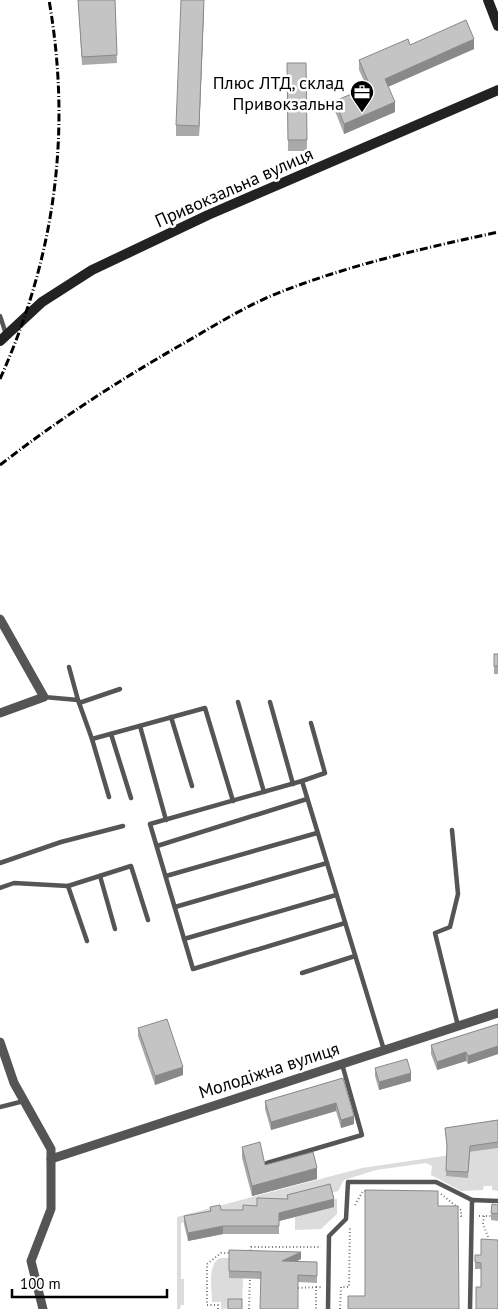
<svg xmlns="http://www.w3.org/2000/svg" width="498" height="1309" viewBox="0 0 498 1309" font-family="'PT Sans',sans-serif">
<rect width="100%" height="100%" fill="#fff"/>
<!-- green -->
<g fill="#dcdcdc">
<path d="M498,1148V1191L492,1190V1186H484L483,1190L461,1191L431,1175L432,1166L426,1163L376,1170L344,1180L338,1191L330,1193L181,1223V1279H184V1305H181L180,1309H177V1217L362,1168Z"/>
<path d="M337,1199V1214L321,1229L295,1230V1217L333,1207L332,1200Z"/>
<path d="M220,1258H229L243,1278L242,1307L221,1309V1302H212C212,1289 207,1264 220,1258Z"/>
</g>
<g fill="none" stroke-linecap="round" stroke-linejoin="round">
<!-- path -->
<g stroke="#777" stroke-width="2" stroke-dasharray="1 2.5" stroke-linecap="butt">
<path d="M441,1194L461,1210V1216H464"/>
<path d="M355,1205L363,1191H367"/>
<path d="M479,1216H491"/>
<path d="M484,1216L483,1224L490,1242"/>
<path d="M250,1254L251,1247H321"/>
<path d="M316,1287H321V1286"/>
<path d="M298,1288L316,1287V1309"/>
<path d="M218,1309V1305H207V1264L221,1253H229"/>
<path d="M249,1309L250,1278"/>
<path d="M340,1309L341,1287H349L350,1226"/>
</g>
<!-- lane -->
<g stroke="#555" stroke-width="4.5">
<path d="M0,316L6,334"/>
<path d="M69,667L78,700L92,739L205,708L233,801"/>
<path d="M44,697L78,700"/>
<path d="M238,702L264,792"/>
<path d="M270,702L293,784"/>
<path d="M79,703L120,689"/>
<path d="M171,717L192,786"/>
<path d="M311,723L325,773L302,781L150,824L193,969L345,923"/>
<path d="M140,726L166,820"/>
<path d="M111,734L131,798"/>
<path d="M92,739L109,797"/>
<path d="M302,781L384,1050"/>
<path d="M452,830L458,894L450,927L435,933L458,1026"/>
<path d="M157,846L307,799"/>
<path d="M0,863L61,842L123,826"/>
<path d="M100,876L115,929"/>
<path d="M166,876L317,833"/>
<path d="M68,886L87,941"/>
<path d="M0,888L14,883L68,886L131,866L148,920"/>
<path d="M175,907L327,863"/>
<path d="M184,939L336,895"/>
<path d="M302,973L355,956"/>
<path d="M0,1107L24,1101"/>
<path d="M267,1163L362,1135L342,1064"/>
<path d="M328,1309L329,1236L346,1219L348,1182H436L472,1200"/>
<path d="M470,1309L472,1200L498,1201"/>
</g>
<!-- street -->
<g stroke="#555" stroke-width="9">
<path d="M0,619L44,697L0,713"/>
<path d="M0,1042L14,1083L51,1149V1209L31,1261L43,1309"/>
<path d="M51,1159L498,1013"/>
</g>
<!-- secondary -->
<g stroke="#222" stroke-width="10">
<path d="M488,0L498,26"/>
<path d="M0,341L42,302L92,270L208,215L498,90"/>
</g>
<!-- rail -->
<g stroke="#000" stroke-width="3" stroke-dasharray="8 2.5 1 2.5" stroke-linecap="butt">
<path d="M0,379C55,256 72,133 49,0"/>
<path d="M0,465C59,419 121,379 186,342C217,324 249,304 283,291C353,264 425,248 498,232"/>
</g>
</g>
<!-- wall -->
<g fill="#a9a9a9">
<path d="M78,0H115L117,63L82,65Z"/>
<path d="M204,8L199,136H176V125Z"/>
<path d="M410,45L474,49L388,87L395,112L344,134L335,111V101L367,87L359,70V60Z"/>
<path d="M287,63H306L307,151H288Z"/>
<rect x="494" y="654" width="4" height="20"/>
<path d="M498,1024V1054L468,1064L466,1061L437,1070L431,1054V1045Z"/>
<path d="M138,1028L183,1075L155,1085L138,1036Z"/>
<path d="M375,1068L411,1081L379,1090L375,1076Z"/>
<path d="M343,1078L354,1124L341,1128L336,1111L271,1130L265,1109V1101Z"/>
<path d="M498,1120V1148L470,1152L468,1178L446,1176L447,1149L445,1128Z"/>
<path d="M242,1147L265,1165L317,1179L252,1196L242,1158Z"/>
<path d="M287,1195L334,1207L279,1221V1234H223L188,1241L184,1224V1216L210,1211V1207L221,1210H243L287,1199Z"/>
<path d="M498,1205V1221L491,1220V1213Z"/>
<path d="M229,1250L301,1259L296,1262H317V1283L298,1282L260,1279L229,1278Z"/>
<rect x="475" y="1255" width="6" height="14"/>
</g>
<!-- shaded-wall -->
<g fill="#898989">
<path d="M204,0V8L199,136V126Z"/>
<path d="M474,39V49L385,88V79Z"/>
<path d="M395,102V112L344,134V124Z"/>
<path d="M498,1046V1054L468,1064V1056Z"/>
<path d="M466,1052V1061L437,1070V1062Z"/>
<path d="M183,1067V1075L155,1085V1076Z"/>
<path d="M411,1073V1081L379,1090V1082Z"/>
<path d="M336,1103V1111L271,1130V1122Z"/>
<path d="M354,1116V1124L341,1128V1120Z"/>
<path d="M317,1168V1179L252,1196V1186Z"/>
<path d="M334,1199V1207L279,1221V1213Z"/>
<path d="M223,1226V1234L188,1241V1233Z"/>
<path d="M301,1252V1259L282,1268V1261Z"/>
</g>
<!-- building -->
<g fill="#c4c4c4" stroke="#898989">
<path d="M78,0H115L117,55L82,57Z"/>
<path d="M181,0H204L199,126L176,125Z"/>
<path d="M466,20L474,39L385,79L395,102L344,124L335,101L370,86L359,60L408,39L410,45Z"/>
<path d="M287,63H306L307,140H288Z"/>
<rect x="494" y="654" width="4" height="12"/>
<path d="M167,1019L183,1067L155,1076L138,1028Z"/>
<path d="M498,1024V1046L468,1056L466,1052L437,1062L431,1045Z"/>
<path d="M407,1059L411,1073L379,1082L375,1068Z"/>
<path d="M343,1078L354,1116L341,1120L336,1103L271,1122L265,1101Z"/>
<path d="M498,1120V1142L470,1146L468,1172L446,1171L447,1145L445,1128Z"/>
<path d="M260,1142L265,1165L313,1152L317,1168L252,1186L242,1147Z"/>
<path d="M330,1184L334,1199L279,1213V1226H223L188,1233L184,1216L211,1211L210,1207L220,1205L221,1210H243V1205L257,1206V1198L288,1199L287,1195Z"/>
<path d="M365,1190L438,1191V1206H458L459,1309H348V1296H365Z"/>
<path d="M492,1204L498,1205V1214L491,1213Z"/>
<path d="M481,1239L498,1240V1309H476V1287H481V1263L475,1262V1255H481Z"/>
<path d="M229,1250L301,1252L282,1261L317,1262V1276L298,1275V1309H260L261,1272L229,1271Z"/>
<rect x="228" y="1299" width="14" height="10"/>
</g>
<!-- icons -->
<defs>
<g id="office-pin" transform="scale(1.25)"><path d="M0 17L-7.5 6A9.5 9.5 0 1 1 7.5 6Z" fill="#000" stroke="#fff"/><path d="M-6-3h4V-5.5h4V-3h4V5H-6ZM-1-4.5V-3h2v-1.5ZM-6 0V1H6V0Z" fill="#fff"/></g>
</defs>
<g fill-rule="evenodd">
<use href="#office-pin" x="362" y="92"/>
</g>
<g text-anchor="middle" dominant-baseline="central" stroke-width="5" stroke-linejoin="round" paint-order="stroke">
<!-- poi labels -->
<g font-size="18" fill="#000" stroke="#fff" text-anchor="end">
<text x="344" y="82">Плюс ЛТД, склад<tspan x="344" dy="21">Привокзальна</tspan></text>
</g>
<!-- street labels -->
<g font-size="18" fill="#000" stroke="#fff">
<text transform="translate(234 187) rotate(-24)">Привокзальна вулиця</text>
<text transform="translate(269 1070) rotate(-18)">Молодіжна вулиця</text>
</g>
</g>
<!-- scale -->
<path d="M12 1289v8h155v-8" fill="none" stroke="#000000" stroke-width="2.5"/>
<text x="20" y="1289" font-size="15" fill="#000000" stroke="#ffffff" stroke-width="4" paint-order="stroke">100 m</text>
</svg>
